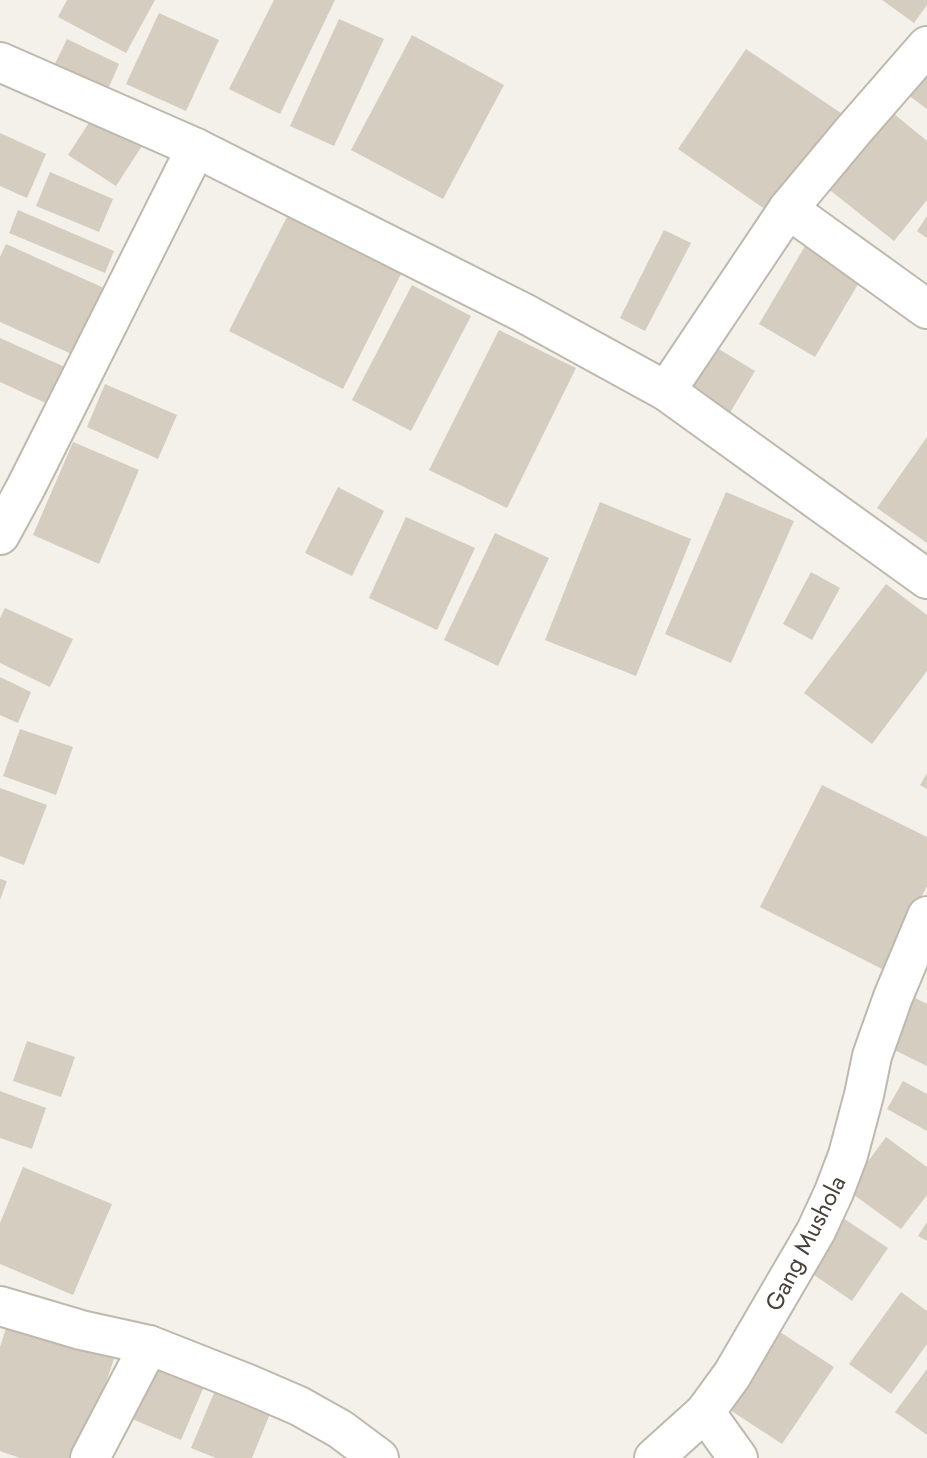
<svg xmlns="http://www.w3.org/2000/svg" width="927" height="1458" viewBox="0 0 927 1458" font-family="Jost,sans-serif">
<rect width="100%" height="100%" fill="#f4f1ea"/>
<!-- building -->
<g fill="#d5cdc0">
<path d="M67,0H155L126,53L58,17Z"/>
<path d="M274,0H335L280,114L229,89Z"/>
<path d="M882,0H927V5L914,23Z"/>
<path d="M159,13L219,40L186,111L126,84Z"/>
<path d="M339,19L384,39L334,146L290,126Z"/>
<path d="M412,35L504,85L443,199L351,150Z"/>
<path d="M67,39L119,64L106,94L53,68Z"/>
<path d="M746,49L841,113L772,214L678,149Z"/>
<path d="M927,69V109L908,95Z"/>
<path d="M888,109L927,141V200L894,241L826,187Z"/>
<path d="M94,115L142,146L116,186L68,155Z"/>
<path d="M0,133L46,154L27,198L0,186Z"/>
<path d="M50,172L113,199L99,232L36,206Z"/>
<path d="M18,210L114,251L105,273L9,233Z"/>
<path d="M290,211L404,268L343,389L229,331Z"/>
<path d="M927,216V238L917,231Z"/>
<path d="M664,230L691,243L645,331L620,318Z"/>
<path d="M808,241L864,274L815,357L759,324Z"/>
<path d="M6,244L104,288L74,355L0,322V257Z"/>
<path d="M412,285L471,316L411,431L352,400Z"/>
<path d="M499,330L576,368L507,508L429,470Z"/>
<path d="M0,338L67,368L50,405L0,382Z"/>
<path d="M717,348L755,371L728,416L689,394Z"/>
<path d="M105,384L177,415L158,459L87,427Z"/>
<path d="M927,437V543L877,508Z"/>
<path d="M73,442L139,470L99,564L33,535Z"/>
<path d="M338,487L384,511L352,576L305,553Z"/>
<path d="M726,492L794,521L731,663L665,634Z"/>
<path d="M600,502L691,539L636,676L545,640Z"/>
<path d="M406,517L475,548L437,630L369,598Z"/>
<path d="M495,533L549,558L498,666L444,640Z"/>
<path d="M811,572L840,588L812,640L783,624Z"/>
<path d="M886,584L927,615V671L872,744L804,693Z"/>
<path d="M5,608L73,639L50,687L0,663V618Z"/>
<path d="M0,677L31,692L18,723L0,715Z"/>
<path d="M20,729L73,747L56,795L3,776Z"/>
<path d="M927,773V789L920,785Z"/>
<path d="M822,785L927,837V886L884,970L760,907Z"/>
<path d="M0,788L47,805L24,865L0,856Z"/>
<path d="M0,879L7,881L0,900Z"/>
<path d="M907,994L927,1004V1066L882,1044Z"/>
<path d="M27,1041L75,1057L61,1097L13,1081Z"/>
<path d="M903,1081L927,1094V1131L887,1109Z"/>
<path d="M0,1091L46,1108L32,1149L0,1138Z"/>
<path d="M886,1137L927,1167V1195L901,1229L847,1190Z"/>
<path d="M23,1167L112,1204L73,1295L0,1264V1223Z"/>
<path d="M837,1214L888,1248L852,1301L801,1266Z"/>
<path d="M927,1222V1241L918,1236Z"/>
<path d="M901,1292L927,1311V1344L891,1394L849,1364Z"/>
<path d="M8,1322L114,1359L80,1458H20L0,1451V1347Z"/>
<path d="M766,1323L834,1367L782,1444L715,1400Z"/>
<path d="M157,1355L208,1377L181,1440L130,1418Z"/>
<path d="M927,1369V1435L895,1412Z"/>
<path d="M221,1376L276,1399L252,1458H216L191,1448Z"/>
</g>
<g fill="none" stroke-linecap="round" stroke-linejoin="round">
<!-- minor casing -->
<g stroke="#bfb9ad" stroke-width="42">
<g id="minor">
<path d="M0,62L196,148L522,312L666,391L927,579"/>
<path d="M788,209L927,309"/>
<path d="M666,391L788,209L853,131L927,46"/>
<path d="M0,535L26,487L196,148"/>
<path d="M0,1306L81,1330L149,1345L248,1384L299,1406L340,1429L379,1458"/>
<path d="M705,1412L738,1458"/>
<path d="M90,1458L149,1345"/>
<path d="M654,1458L705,1412L732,1375L816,1231L834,1192L848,1155L864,1095L872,1056L893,997L927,916"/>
</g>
</g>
<!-- minor -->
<use href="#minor" stroke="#fff" stroke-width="38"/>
</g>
<g text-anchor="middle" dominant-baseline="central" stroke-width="6" stroke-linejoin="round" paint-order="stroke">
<!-- street labels -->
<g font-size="24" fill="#484238" stroke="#fff">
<text transform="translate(805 1243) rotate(-63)">Gang Mushola</text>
</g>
</g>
</svg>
